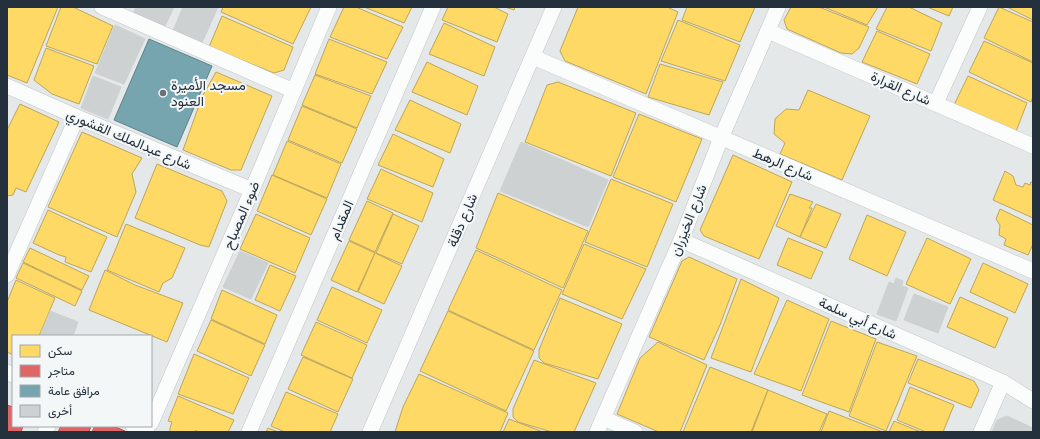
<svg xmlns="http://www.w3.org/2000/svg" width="1040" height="439" viewBox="0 0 1040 439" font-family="'Public Sans',Vazirmatn,sans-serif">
<rect width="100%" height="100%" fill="#e5e8e9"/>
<!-- homes -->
<g fill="#ffd966" stroke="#bda659">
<path d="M7,7H58L27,83L7,75Z"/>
<path d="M61,7H73L113,26L97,64L46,46Z"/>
<path d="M223,7H311L293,44L221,12Z"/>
<path d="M344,7H356L403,27L387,59L330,37Z"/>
<path d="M364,7H412L404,23Z"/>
<path d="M448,7H494L508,14L497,42L442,20Z"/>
<path d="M505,7H515L514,10Z"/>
<path d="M578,7H667L678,12L646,94L565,61L560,51Z"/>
<path d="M687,7H755L740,42L682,20Z"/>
<path d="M791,7H819L869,27L859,48L852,54L841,53L787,29L784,20Z"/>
<path d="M824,7H878L867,25Z"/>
<path d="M887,7H909L942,23L931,51L876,29Z"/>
<path d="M927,7H953L949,16Z"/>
<path d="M999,7L1033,22V62L984,38Z"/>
<path d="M1007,7H1033V20Z"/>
<path d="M222,16L293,47L284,70L274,73L209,47Z"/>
<path d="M678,20L740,45L725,81L661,61Z"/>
<path d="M444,23L495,47L484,76L429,54Z"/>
<path d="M877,31L930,54L917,84L862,62Z"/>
<path d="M329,39L387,62L372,94L315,74Z"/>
<path d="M984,41L1033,63V96L1031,102L969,72Z"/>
<path d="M46,48L94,66L79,104L52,94L34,80Z"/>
<path d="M427,62L478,86L467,115L412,92Z"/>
<path d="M660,64L723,82L709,115L648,97Z"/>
<path d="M216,72L272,96L241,170H231L183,150L202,97Z"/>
<path d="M315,75L371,96L357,128L302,105Z"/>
<path d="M968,76L1027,103L1015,134L953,107Z"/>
<path d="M558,82L636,113L611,176L525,142L547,85Z"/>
<path d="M808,90L870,116L842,180L780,154L785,143L774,134L775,119L786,109L799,110Z"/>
<path d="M410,100L461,124L450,153L395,130Z"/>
<path d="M20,104L59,122L26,192L16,188L13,195L7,196V130Z"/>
<path d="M302,106L357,129L342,163L288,140Z"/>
<path d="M639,114L702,139L676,202L613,177Z"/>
<path d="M82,132L142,158L132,174L136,192L117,237L48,207Z"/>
<path d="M393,134L444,159L433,187L378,165Z"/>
<path d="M287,141L341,164L327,198L273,175Z"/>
<path d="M733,155L792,182L759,259L704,236L700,230Z"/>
<path d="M157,164L222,191L227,201L209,247L200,245L135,218Z"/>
<path d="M381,169L433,193L422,222L367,199Z"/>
<path d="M1005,171L1013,176L1016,185L1023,187L1025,183L1030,185L1031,182L1033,183V218L993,200Z"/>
<path d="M272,175L327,199L311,235L257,211Z"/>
<path d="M611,179L673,204L647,267L585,242Z"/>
<path d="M498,193L588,231L563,288L476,248Z"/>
<path d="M790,194L813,202L809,208H812L800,237L776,226Z"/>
<path d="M367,201L393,213L375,252L349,240Z"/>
<path d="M816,204L841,214L826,248L800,237Z"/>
<path d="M1000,209L1033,225V244L1028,255L1004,245L1006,239L999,235L1000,225L996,219Z"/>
<path d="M48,210L107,237L91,272L65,262L66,257L59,255L33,243Z"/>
<path d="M256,214L310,238L295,273L240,249Z"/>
<path d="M393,214L419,226L402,264L376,253Z"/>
<path d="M867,215L906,232L887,276L849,259Z"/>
<path d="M126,224L185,248L172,278L163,283L159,292L107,270Z"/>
<path d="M788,238L823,252L811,279L777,265Z"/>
<path d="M927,238L971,259L950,304L906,284Z"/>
<path d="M349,241L375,253L357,292L331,280Z"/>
<path d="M584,244L646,269L622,319L562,294Z"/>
<path d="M30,248L89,276L82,290L23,262Z"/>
<path d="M476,250L562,290L534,350L448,310Z"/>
<path d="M375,253L402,266L384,304L358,292Z"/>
<path d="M689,257L737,279L720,325L704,360L649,337L682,261Z"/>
<path d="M23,263L82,291L75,306L16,278Z"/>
<path d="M983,263L1028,284L1015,313L970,292Z"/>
<path d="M270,265L296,276L280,311L255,300Z"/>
<path d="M105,270L135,285L183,303L167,342L89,310Z"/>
<path d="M741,279L779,298L751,372L711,358Z"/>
<path d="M16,280L55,298L39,336H13V355L7,352V302Z"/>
<path d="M332,287L382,310L367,343L317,320Z"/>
<path d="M222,290L277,315L265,344L211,319Z"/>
<path d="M960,297L1008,318L995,348L947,327Z"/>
<path d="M560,298L622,324L598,379L544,363L539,358V350Z"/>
<path d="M787,300L829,319L801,391L754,374Z"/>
<path d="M448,311L534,351L506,411L420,371Z"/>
<path d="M211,320L265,345L251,376L197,351Z"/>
<path d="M831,321L876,339L849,412L802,395Z"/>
<path d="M316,322L367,345L352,378L301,355Z"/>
<path d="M658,342L707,365L680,432H659L617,414L640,358Z"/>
<path d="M877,342L917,356L886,431L849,416Z"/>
<path d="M194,354L249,378L233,414L178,394Z"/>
<path d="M303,357L353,379L338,412L288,389Z"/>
<path d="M918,359L974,381L979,390L971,408L908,383Z"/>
<path d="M534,360L596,383L574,432H552L518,422L513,417V409Z"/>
<path d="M710,367L768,390L751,432H683Z"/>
<path d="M419,374L508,413L500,432H395L403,407Z"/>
<path d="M910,387L954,405L943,432H926L897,420Z"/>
<path d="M768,390L827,414L819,432H752Z"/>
<path d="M286,392L338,414L330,432H285L271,426Z"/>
<path d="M178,396L234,420L228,432H197L196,430L195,432H170V428L172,422L168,421Z"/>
<path d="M829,411L883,432H821Z"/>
<path d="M509,419L543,432H503Z"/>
<path d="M894,421L921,432H889Z"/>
<path d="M268,428L278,432H266Z"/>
</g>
<!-- shops -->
<g fill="#e06666" stroke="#a85659">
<path d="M7,405L13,407V426H23L21,432H7Z"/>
<path d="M61,426H91L89,432H58Z"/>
<path d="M95,426H113L125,431V432H92Z"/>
</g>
<!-- public -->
<path fill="#76a5af" stroke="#5d828c" d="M149,39L212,66L177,147L114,120Z"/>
<!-- building -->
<g fill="#ced1d2" stroke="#ced1d2">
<path d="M136,7H174L165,26L131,18Z"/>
<path d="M183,7H218L201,45L172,33Z"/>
<path d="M115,25L145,39L124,84L95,73Z"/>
<path d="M93,76L121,87L108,119L81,108Z"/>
<path d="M521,142L608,180L588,227L500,191Z"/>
<path d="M240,251L268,263L251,299L223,287Z"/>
<path d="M896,278L903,281L902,286L908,288L896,321L877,314L889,282L894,284Z"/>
<path d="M914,294L948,307L938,333L904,320Z"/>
<path d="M50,311L78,322L73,336H40Z"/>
<path d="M1007,416L1033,428V432H992L997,420Z"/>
</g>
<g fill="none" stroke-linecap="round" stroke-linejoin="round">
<!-- street casing -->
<g stroke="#c2c5c6" stroke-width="16">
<g id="street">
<path d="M102,7L294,91"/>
<path d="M768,31L1033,146"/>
<path d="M533,57L1033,271"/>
<path d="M7,86L77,117L252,190"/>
<path d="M936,103L980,7"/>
<path d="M681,240L1003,382L1033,401"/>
<path d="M7,275L77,117"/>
<path d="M7,372L13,375"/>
<path d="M603,418L635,432"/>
<path d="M151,423L252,190L329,7"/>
<path d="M133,426L147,432"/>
<path d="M45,432L48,426"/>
<path d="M249,432L433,7"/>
<path d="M370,432L554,7"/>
<path d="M597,432L681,240L721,138L778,7"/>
<path d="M981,432L1003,382"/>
</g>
</g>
<!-- street -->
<use href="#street" stroke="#fbfcfc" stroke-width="15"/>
</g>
<!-- markers -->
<circle fill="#687078" stroke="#f3f7f8" stroke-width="1.5" cx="163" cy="93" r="4"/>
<g text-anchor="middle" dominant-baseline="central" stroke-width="4" stroke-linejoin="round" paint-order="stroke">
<!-- poi labels -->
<g font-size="14" fill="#24303b" stroke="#f3f7f8" text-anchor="start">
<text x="171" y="85">مسجد الأميرة<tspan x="171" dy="16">العنود</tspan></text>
</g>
<!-- street labels -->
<g font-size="14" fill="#24303b" stroke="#f3f7f8">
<text transform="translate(901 88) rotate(24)">شارع القرارة</text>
<text transform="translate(129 139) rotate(23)">شارع عبدالملك القشوري</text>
<text transform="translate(783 164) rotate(23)">شارع الرهط</text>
<text transform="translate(241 215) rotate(-67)">ضوء المصباح</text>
<text transform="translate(341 220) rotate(-67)">المقدام</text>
<text transform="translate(462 220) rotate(-67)">شارع دقلة</text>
<text transform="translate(688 220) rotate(-68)">شارع الخيزران</text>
<text transform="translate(858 318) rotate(24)">شارع أبي سلمة</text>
</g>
</g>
<!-- border -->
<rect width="1040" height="439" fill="none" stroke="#24303b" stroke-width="16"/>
<!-- legend -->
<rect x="12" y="335" width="140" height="92" fill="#f3f7f8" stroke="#a0a7ac"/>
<rect x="20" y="345" width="20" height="12" fill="#ffd966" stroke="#a0a7ac"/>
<text x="48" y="355" font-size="12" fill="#24303b">سكن</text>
<rect x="20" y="365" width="20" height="12" fill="#e06666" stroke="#a0a7ac"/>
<text x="48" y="375" font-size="12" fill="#24303b">متاجر</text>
<rect x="20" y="385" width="20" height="12" fill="#76a5af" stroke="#a0a7ac"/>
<text x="48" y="395" font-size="12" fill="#24303b">مرافق عامة</text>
<rect x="20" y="405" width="20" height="12" fill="#ced1d2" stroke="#a0a7ac"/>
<text x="48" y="415" font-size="12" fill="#24303b">أخرى</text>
</svg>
